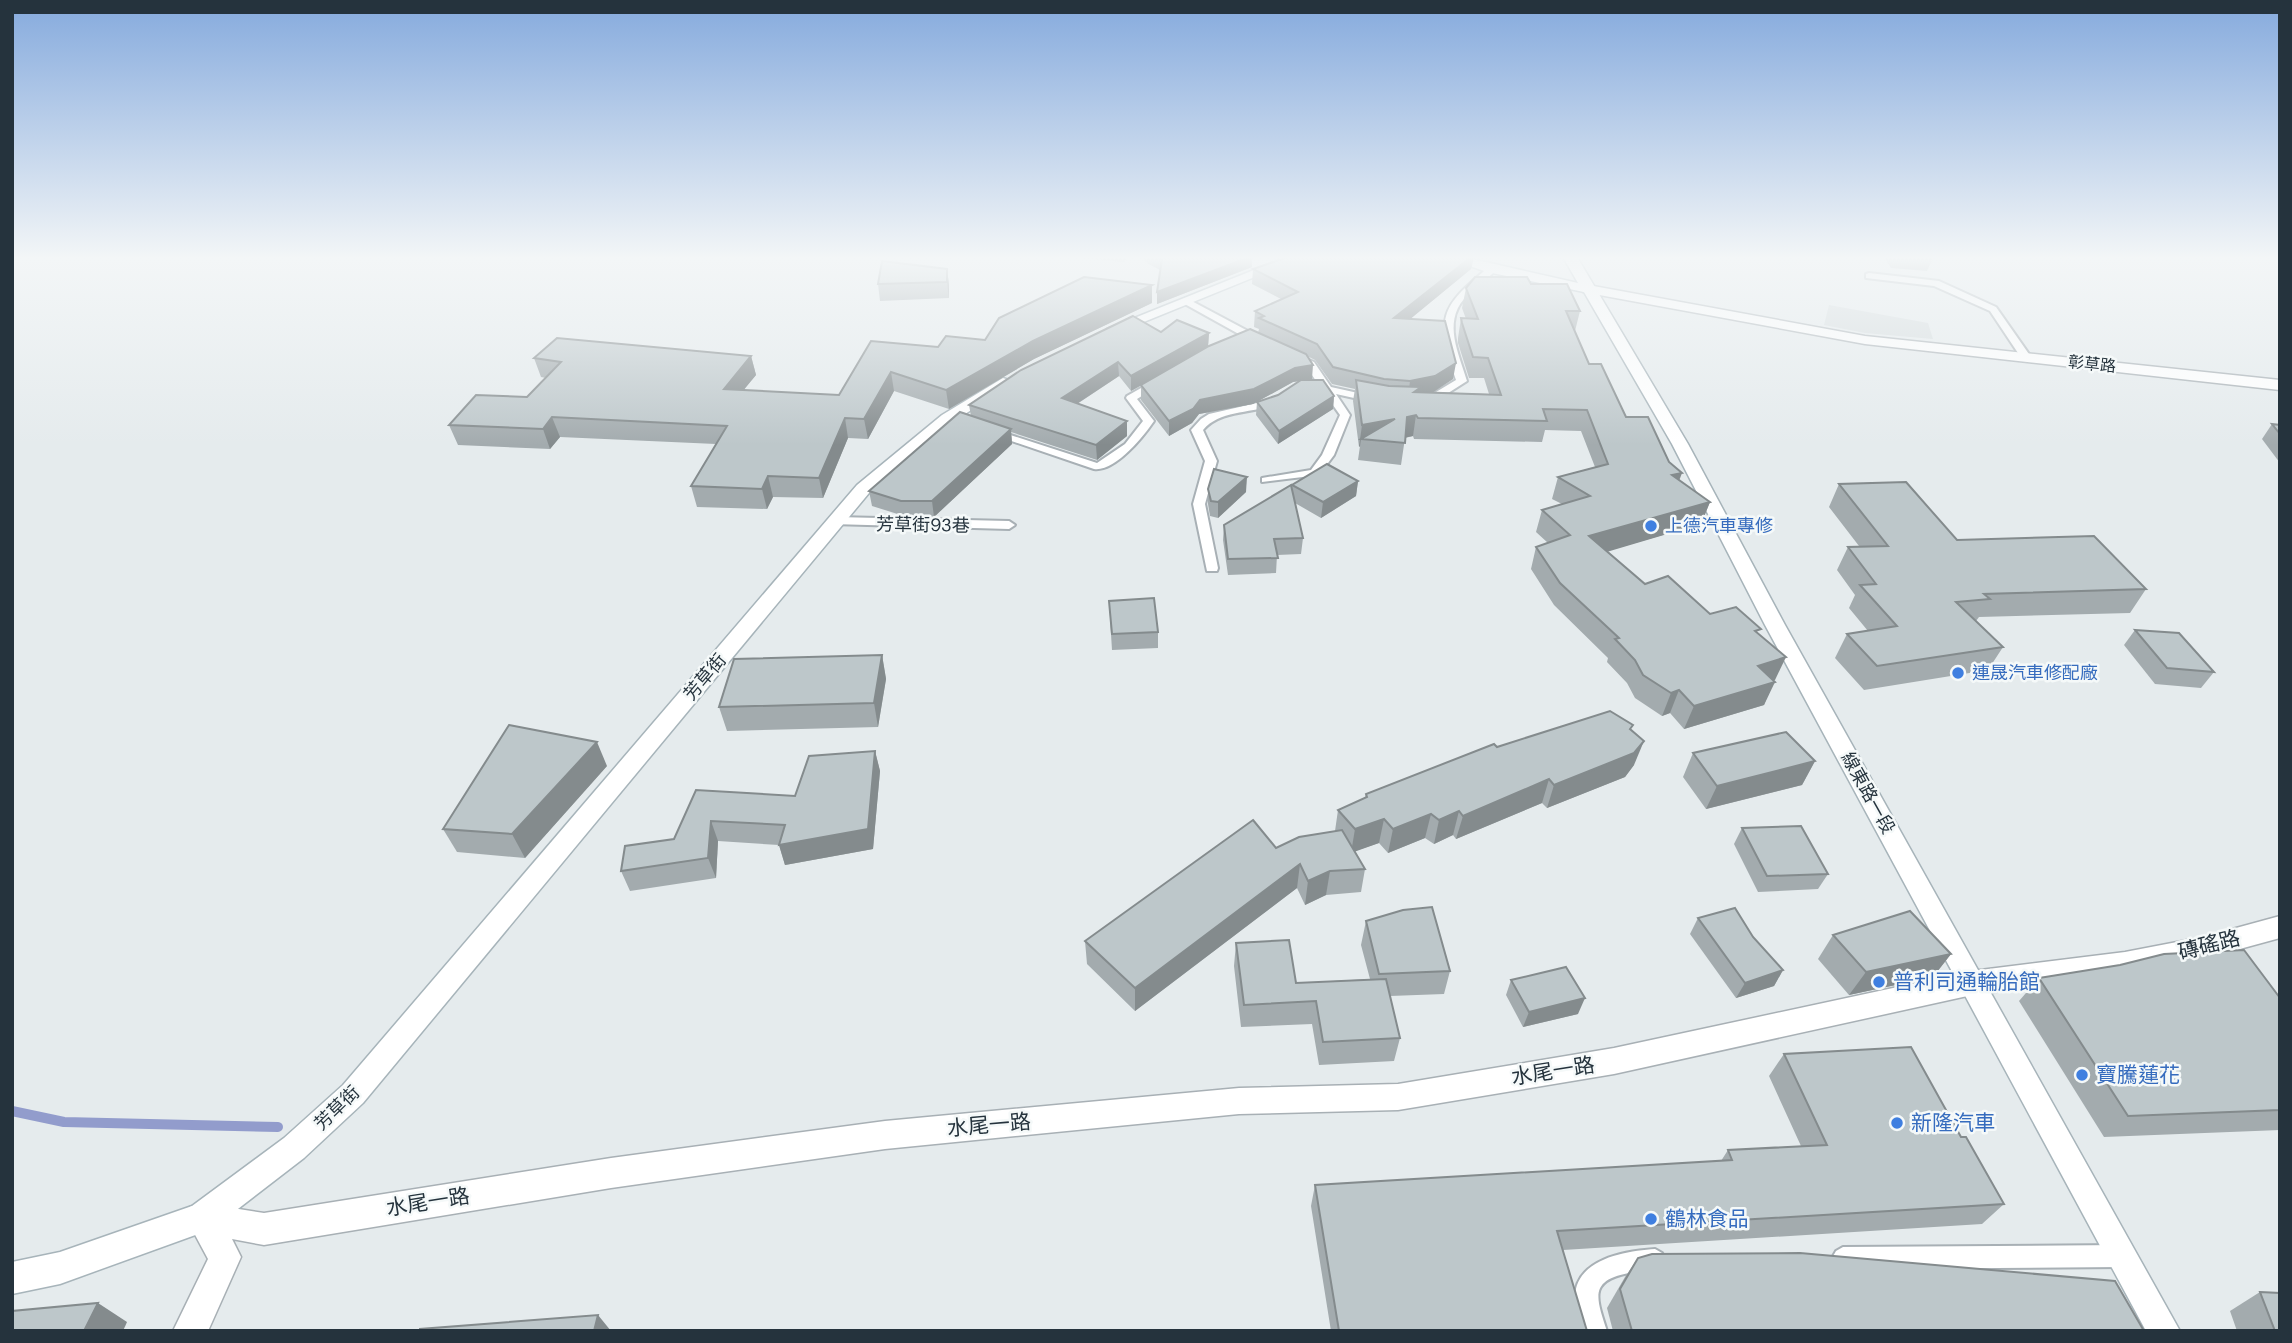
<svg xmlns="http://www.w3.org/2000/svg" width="2292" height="1343" viewBox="0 0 2292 1343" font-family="'DM Sans','Noto Sans TC',sans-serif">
<rect width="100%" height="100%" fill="#e5ebed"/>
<!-- built -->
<path fill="#d3dadc" d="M1829,305L1928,323L1933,339L1865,333L1824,325Z"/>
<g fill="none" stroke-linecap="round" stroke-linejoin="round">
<!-- stream -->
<path stroke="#929ccc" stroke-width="10" d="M12,1111L64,1122L278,1127"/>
<!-- lane casing -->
<g stroke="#a8b0b5" stroke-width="4">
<g id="lane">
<path d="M1489,267L1497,269C1487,280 1474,288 1464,299C1443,323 1459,354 1467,381L1434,402H1426V398L1456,380C1437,317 1438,309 1489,267Z"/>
<path d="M1869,273L1939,281L1996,307L2031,357L2022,359L1990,311L1934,286L1866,278V274Z"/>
<path d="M1186,298L1263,339L1264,341L1255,343L1183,303L1181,301Z"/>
<path d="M1299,356L1314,362L1331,387L1376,397L1377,399L1372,402L1336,394L1350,415L1334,455L1319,475L1262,482V478L1311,470L1322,455L1340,415L1323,391L1305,385L1310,382L1318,384L1306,366L1294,359Z"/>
<path d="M1157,379L1162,382L1161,384L1137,399L1154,421C1143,437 1115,472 1094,469L988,433L994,430L998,431L1097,463L1125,444L1143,421L1126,398L1127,396Z"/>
<path d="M1274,399L1279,402L1278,404C1253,414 1221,409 1203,430L1217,461L1205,504L1218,568L1217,571H1207L1193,504L1205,461L1191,430L1201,419L1209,414Z"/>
<path d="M836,517L1009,521L1015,525L1009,529L832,524L830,521Z"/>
<path d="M2122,1245L2129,1249L2133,1256L2129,1263L2122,1267L1843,1269L1836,1265L1832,1258L1836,1251L1843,1247Z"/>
<path d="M1655,1249L1662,1253L1666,1260L1662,1267C1653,1271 1645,1271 1635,1272C1589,1279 1595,1295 1607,1331H1585C1582,1321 1576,1310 1575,1299C1574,1259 1625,1251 1655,1249Z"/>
</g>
</g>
<!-- street casing -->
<g stroke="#a8b0b5" stroke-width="3">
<g id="street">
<path d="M1588,285L1865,336L2280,380V390L1865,344L1583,292L1581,289Z"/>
<path d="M2280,916V938L2203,959L2125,974L1972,995L1614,1074L1398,1110L1239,1114L885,1149L611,1188L264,1245L232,1239L241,1257L208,1331H173L208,1259L186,1218L190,1207L201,1203L264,1213L611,1158L885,1121L1239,1088L1398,1084L1614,1048L1972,971L2125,952L2203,937Z"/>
</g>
</g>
<!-- secondary casing -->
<g stroke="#a7b4ba" stroke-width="3">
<g id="secondary">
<path d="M1286,257H1304L1119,332H1109L1107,329Z"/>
<path d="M1444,257H1464L1578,283L1563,257H1577L1688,444L1785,625L2180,1331H2146L1765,625L1672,444L1584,292L1487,272Z"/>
<path d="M1003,378L1009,380V386L954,421L869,493L363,1103L304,1158L212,1229L60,1284L12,1294V1262L60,1252L192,1206L284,1138L343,1085L857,485L942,415Z"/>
</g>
</g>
<!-- lane -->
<use href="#lane" fill="#fff" fill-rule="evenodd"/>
<!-- street -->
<use href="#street" fill="#fff" fill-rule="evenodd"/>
<!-- secondary -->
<use href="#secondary" fill="#fff" fill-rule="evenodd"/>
</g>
<!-- wall -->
<g fill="#a3abae">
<path d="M1081,257H1128L1124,262L1081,258Z"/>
<path d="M1142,257H1252V267L1157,304V292L1160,270L1147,263Z"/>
<path d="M1288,257H1489L1485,259L1474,257L1471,269L1410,319L1453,379L1432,392L1489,394L1484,378H1469L1458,343V338L1461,318L1466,319L1462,308L1466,288L1531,284L1580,311L1575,331L1589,364L1626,417L1669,462L1679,480L1710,502L1701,524L1607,551L1645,584L1710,614L1759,634L1775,680H1774L1764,705L1684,729L1670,713L1662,716L1635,698L1627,683L1607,662L1608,658L1554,605L1531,569L1536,547L1548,543L1536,532L1542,510L1562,504L1552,499L1558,477L1595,467L1581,431L1545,430L1542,442L1414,439L1413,436L1405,438L1401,465L1358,460L1360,446L1359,447L1353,401L1355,389L1332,384L1315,360L1307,356L1312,379L1304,380L1334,396L1333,409L1278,444L1256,415L1257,402L1278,395L1300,381L1293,382L1253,404L1199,414L1192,423L1169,436L1141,400V385L1153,379L1131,391L1119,376L1077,404L1127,421V436L1097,460L1011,432L1012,444L934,517L904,516L872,506L869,491L971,416L969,405L1161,332L1209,333L1208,346L1258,333L1259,329L1254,327L1255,311L1281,299L1252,284L1253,269Z"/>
<path d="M1884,257H1932L1933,258L1927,271L1891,268Z"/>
<path d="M947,269L949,285V298L880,301L878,284Z"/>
<path d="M1152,303L1034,359L949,409L894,391L868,439L848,438L823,498L773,497L767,509L697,507L691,486L716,444L560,437L550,449L458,445L449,425L527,397L546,378L541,377L534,358L751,356L756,375L743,390L839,395L938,347L985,340Z"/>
<path d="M2272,424L2280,425V463L2262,439Z"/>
<path d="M1358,481L1356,496L1321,518L1295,503L1303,538L1301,554L1277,555L1276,573L1228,575L1223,540L1224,525L1292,488V485Z"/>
<path d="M1839,484L1957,540L2146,589L2130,613L1979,617L1976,621L2003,647L1988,670L1864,690L1835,658L1847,634L1868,631L1849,608L1855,595L1837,570L1848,547L1859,546L1829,507Z"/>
<path d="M1208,489L1246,492L1218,518L1210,516L1208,504Z"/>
<path d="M1109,601L1158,632V648L1112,650Z"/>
<path d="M2135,630L2214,672L2201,688L2155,684L2124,645Z"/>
<path d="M882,655L886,679L878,727L727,731L719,707Z"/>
<path d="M1631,730L1634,765L1625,777L1547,808L1542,803L1456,839L1453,835L1434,844L1425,838L1388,853L1379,843L1355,851L1365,869L1361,892L1326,895L1305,905L1297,888L1135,1011L1087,964L1085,941L1276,848L1335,831L1338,810L1365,798L1366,794L1497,747Z"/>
<path d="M875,751L880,771L873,849L785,865L779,845L718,841L716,878L630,891L621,871L674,839L696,790L795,796Z"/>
<path d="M1693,753L1815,761L1802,785L1706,809L1683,777Z"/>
<path d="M607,766L525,858L457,852L443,829Z"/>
<path d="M1742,828L1828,874L1818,889L1758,892L1734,844Z"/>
<path d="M1698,918L1753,937L1783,970L1774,986L1736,998L1690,934Z"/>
<path d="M1366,921L1450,971L1444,994L1390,996L1400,1038L1394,1061L1319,1065L1312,1024L1241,1027L1234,966L1236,943L1296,983L1370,979L1361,945Z"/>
<path d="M1833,935L1951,954L1933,977L1849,995L1818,959Z"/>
<path d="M2039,978L2280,998V1130L2104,1137L2019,1001Z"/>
<path d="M1511,980L1578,1014L1523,1027L1506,995Z"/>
<path d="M1784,1054L1961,1137L2004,1204L1982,1224L1563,1250L1587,1331H1331L1311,1206L1315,1185L1721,1161L1728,1150L1801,1146L1769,1076Z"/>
<path d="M1638,1258L2144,1331H1613L1607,1308L1625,1277Z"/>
<path d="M2260,1292L2280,1331H2237L2230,1311Z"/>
</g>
<!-- shaded-wall -->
<g fill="#848b8d">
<path d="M1250,257H1252V267L1157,304V292Z"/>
<path d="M1471,257H1474L1471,269L1392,334L1394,318Z"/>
<path d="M947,269L949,285V298L947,282Z"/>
<path d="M1152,285V303L1034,359L949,409L946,390L1033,341Z"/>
<path d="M1209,333L1208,347L1131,391V376Z"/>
<path d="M751,356L756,375L729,408L724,389Z"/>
<path d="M1118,362L1119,376L1063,413L1062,398Z"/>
<path d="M1456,363L1453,379L1432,393L1408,397L1410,381Z"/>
<path d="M1313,365L1312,379L1293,382L1253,404L1199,414L1192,423L1169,436V421L1200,400L1295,368Z"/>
<path d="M891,372L894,391L868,439L864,419Z"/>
<path d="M1334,396L1333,409L1278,444L1279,431Z"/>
<path d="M1416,415L1413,436L1403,438L1407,417Z"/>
<path d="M552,417L560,437L550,449L543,429Z"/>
<path d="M845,418L848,438L823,498L819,478Z"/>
<path d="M1395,419L1361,439L1360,446L1359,447L1362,425Z"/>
<path d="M1127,421V436L1097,460L1096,445Z"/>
<path d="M1011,429L1012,444L934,517L932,501Z"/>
<path d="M1682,473L1674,494L1672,475Z"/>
<path d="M768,476L773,497L767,509L762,489Z"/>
<path d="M1247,477L1246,492L1218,518V502Z"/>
<path d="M1358,481L1356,496L1321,518L1323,502Z"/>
<path d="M1710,502L1701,524L1583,559L1589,536Z"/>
<path d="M882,655L886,679L878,727L874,703Z"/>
<path d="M1786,657L1775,680L1748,688L1758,666Z"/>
<path d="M1775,682L1764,705L1684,729L1694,706Z"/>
<path d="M1679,690L1670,713L1662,716L1671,693Z"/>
<path d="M1644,741L1634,765L1625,777L1547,808L1554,785Z"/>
<path d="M597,742L607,766L525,858L512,834Z"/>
<path d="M875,751L880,771L873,849L785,865L779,845Z"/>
<path d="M1815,761L1802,785L1706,809L1717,786Z"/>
<path d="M1549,779L1542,803L1456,839L1463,816Z"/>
<path d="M1459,811L1453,835L1434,844L1439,820Z"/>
<path d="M1431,814L1425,838L1388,853L1393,829Z"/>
<path d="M1384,819L1379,843L1351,853L1355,829Z"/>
<path d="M711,821L718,841L716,878L708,858Z"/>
<path d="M1300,864L1297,888L1135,1011V988Z"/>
<path d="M1330,871L1326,895L1305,905L1308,881Z"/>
<path d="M1951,954L1933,977L1849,995L1866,972Z"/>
<path d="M1783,970L1774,986L1736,998L1745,983Z"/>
<path d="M1585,998L1578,1014L1523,1027L1529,1012Z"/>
<path d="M98,1303L127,1322L123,1331H84Z"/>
<path d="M598,1315L611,1331H594Z"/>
</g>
<!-- building -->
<g fill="#bdc7ca" stroke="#848b8d" stroke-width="2">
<path d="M1157,257H1250L1157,292L1162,259Z"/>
<path d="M1288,257H1471L1394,318L1445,321L1456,363L1435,376L1410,381L1384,379L1333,367L1317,344L1259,318L1264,316L1255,311L1298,292L1253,269Z"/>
<path d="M882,261L947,269V282L878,284Z"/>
<path d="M1084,277L1152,285L1033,341L946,390L891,372L864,419L845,418L819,478L768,476L762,489L691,486L727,426L552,417L543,429L449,425L476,395L527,397L561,362L534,358L557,338L751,356L724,389L839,395L871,341L938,347L946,336L985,340L999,318Z"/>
<path d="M1475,277H1527L1531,284H1567L1580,311H1566L1589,364H1601L1626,417H1648L1669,462L1682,473L1672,475L1710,502L1589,536L1645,584L1668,576L1710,614L1736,607L1761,629L1755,631L1786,657L1758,666L1775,682L1694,706L1679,690L1671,693L1643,675L1635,660L1615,639L1619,638L1560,583L1536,547L1570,535L1542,510L1590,496L1558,477L1608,464L1587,410L1543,409L1547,421L1418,418L1416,415L1407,417L1405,443L1361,439L1395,419L1362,425L1356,380L1389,386L1421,387L1414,392L1501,395L1488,358L1473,357L1462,323L1461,318L1478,319L1466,288Z"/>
<path d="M1133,316L1161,332L1177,320L1209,333L1131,376L1118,362L1062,398L1127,421L1096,445L969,405L1021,370Z"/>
<path d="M1250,329L1306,354L1313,365L1295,368L1254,389L1200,400L1193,409L1169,421L1141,385L1209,346Z"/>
<path d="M1301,380H1323L1334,396L1279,431L1257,402L1278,395Z"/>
<path d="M960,412L1011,429L932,501H901L869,491Z"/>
<path d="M2272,424L2280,425V434Z"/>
<path d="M1327,464L1358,481L1323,502L1292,485Z"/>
<path d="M1214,469L1247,477L1218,502L1211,501L1208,489Z"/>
<path d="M1906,482L1957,540L2094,536L2146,589L1984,594L1990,599L1956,602L2003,647L1877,666L1847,634L1897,626L1860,585L1876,584L1848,547L1888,546L1839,484Z"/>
<path d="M1291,485L1303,538L1274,539L1278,558L1228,559L1224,525Z"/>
<path d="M1154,598L1158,632L1112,634L1109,601Z"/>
<path d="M2135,630L2179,633L2214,672L2167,668Z"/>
<path d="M882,655L874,703L719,707L734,659Z"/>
<path d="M1610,711L1633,725L1630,729L1644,741L1634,753L1554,785L1549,779L1463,816L1459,811L1439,820L1431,814L1393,829L1384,819L1355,829L1338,810L1367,797L1366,794L1494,744L1497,747Z"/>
<path d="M509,725L597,742L512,834L443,829Z"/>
<path d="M1786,732L1815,761L1717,786L1693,753Z"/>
<path d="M875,751L868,829L779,845L785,825L711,821L708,858L621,871L625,846L674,839L696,790L795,796L809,756Z"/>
<path d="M1253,820L1276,848L1299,837L1342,830L1365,869L1330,871L1308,881L1300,864L1135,988L1085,941Z"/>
<path d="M1801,826L1828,874L1767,876L1742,828Z"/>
<path d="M1432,907L1450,971L1379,974L1366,921L1403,910Z"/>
<path d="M1735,908L1753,937L1783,970L1745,983L1698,918Z"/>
<path d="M1910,911L1951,954L1866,972L1833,935Z"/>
<path d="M1289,940L1296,983L1386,979L1400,1038L1323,1042L1316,1001L1244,1005L1236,943Z"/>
<path d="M2244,950L2280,998V1110L2128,1116L2039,978L2120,965L2164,954Z"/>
<path d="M1566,967L1585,998L1529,1012L1511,980Z"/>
<path d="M1911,1047L1961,1137H1966L2004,1204L1557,1231L1587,1331H1339L1315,1185L1732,1160L1728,1150L1827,1145L1784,1054Z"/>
<path d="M1800,1253L2115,1281L2144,1331H1632L1620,1289L1638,1258L1652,1254Z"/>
<path d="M2260,1292L2280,1293V1331H2275Z"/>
<path d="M98,1303L84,1331H12V1311Z"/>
<path d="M598,1315L594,1331H420V1329Z"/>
</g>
<!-- sky -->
<linearGradient id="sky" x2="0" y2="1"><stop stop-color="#85aadd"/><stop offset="0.58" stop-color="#f3f6f7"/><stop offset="1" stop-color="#f3f6f7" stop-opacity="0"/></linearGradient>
<rect width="2292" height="445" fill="url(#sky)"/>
<!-- markers -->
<g fill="#3f7fe0" stroke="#f5f9f9" stroke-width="2.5">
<circle cx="1651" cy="526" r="7"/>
<circle cx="1958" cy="673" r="7"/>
<circle cx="1879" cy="982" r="7"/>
<circle cx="2082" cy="1075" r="7"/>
<circle cx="1897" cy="1123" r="7"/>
<circle cx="1651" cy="1219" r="7"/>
</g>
<g text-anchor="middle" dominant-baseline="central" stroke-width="5" stroke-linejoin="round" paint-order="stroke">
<!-- far-street labels -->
<g font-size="16" fill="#25333d" stroke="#f5f9f9">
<text transform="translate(2092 364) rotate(6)">彰草路</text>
</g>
<!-- street labels -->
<g font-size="18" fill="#25333d" stroke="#f5f9f9">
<text transform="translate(923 525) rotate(1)">芳草街93巷</text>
<text transform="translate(705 677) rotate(-50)">芳草街</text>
<text transform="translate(1868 793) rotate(61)">線東路一段</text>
<text transform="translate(337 1108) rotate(-44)">芳草街</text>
</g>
<!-- shop labels -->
<g font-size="18" fill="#366cbe" stroke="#f5f9f9" text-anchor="start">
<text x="1665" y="526">上德汽車專修</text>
<text x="1972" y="673">連晟汽車修配廠</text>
</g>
<!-- near-street labels -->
<g font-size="21" fill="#25333d" stroke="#f5f9f9">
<text transform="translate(2209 945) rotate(-14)">磚磘路</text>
<text transform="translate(1553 1071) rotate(-9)">水尾一路</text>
<text transform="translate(989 1125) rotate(-5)">水尾一路</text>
<text transform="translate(428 1202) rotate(-9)">水尾一路</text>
</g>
<!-- near-shop labels -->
<g font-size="21" fill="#366cbe" stroke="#f5f9f9" text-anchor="start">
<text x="1893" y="982">普利司通輪胎館</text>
<text x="2096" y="1075">寶騰蓮花</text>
<text x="1911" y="1123">新隆汽車</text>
<text x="1665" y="1219">鶴林食品</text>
</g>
</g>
<!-- border -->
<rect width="2292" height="1343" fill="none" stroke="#25333d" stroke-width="28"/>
</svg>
